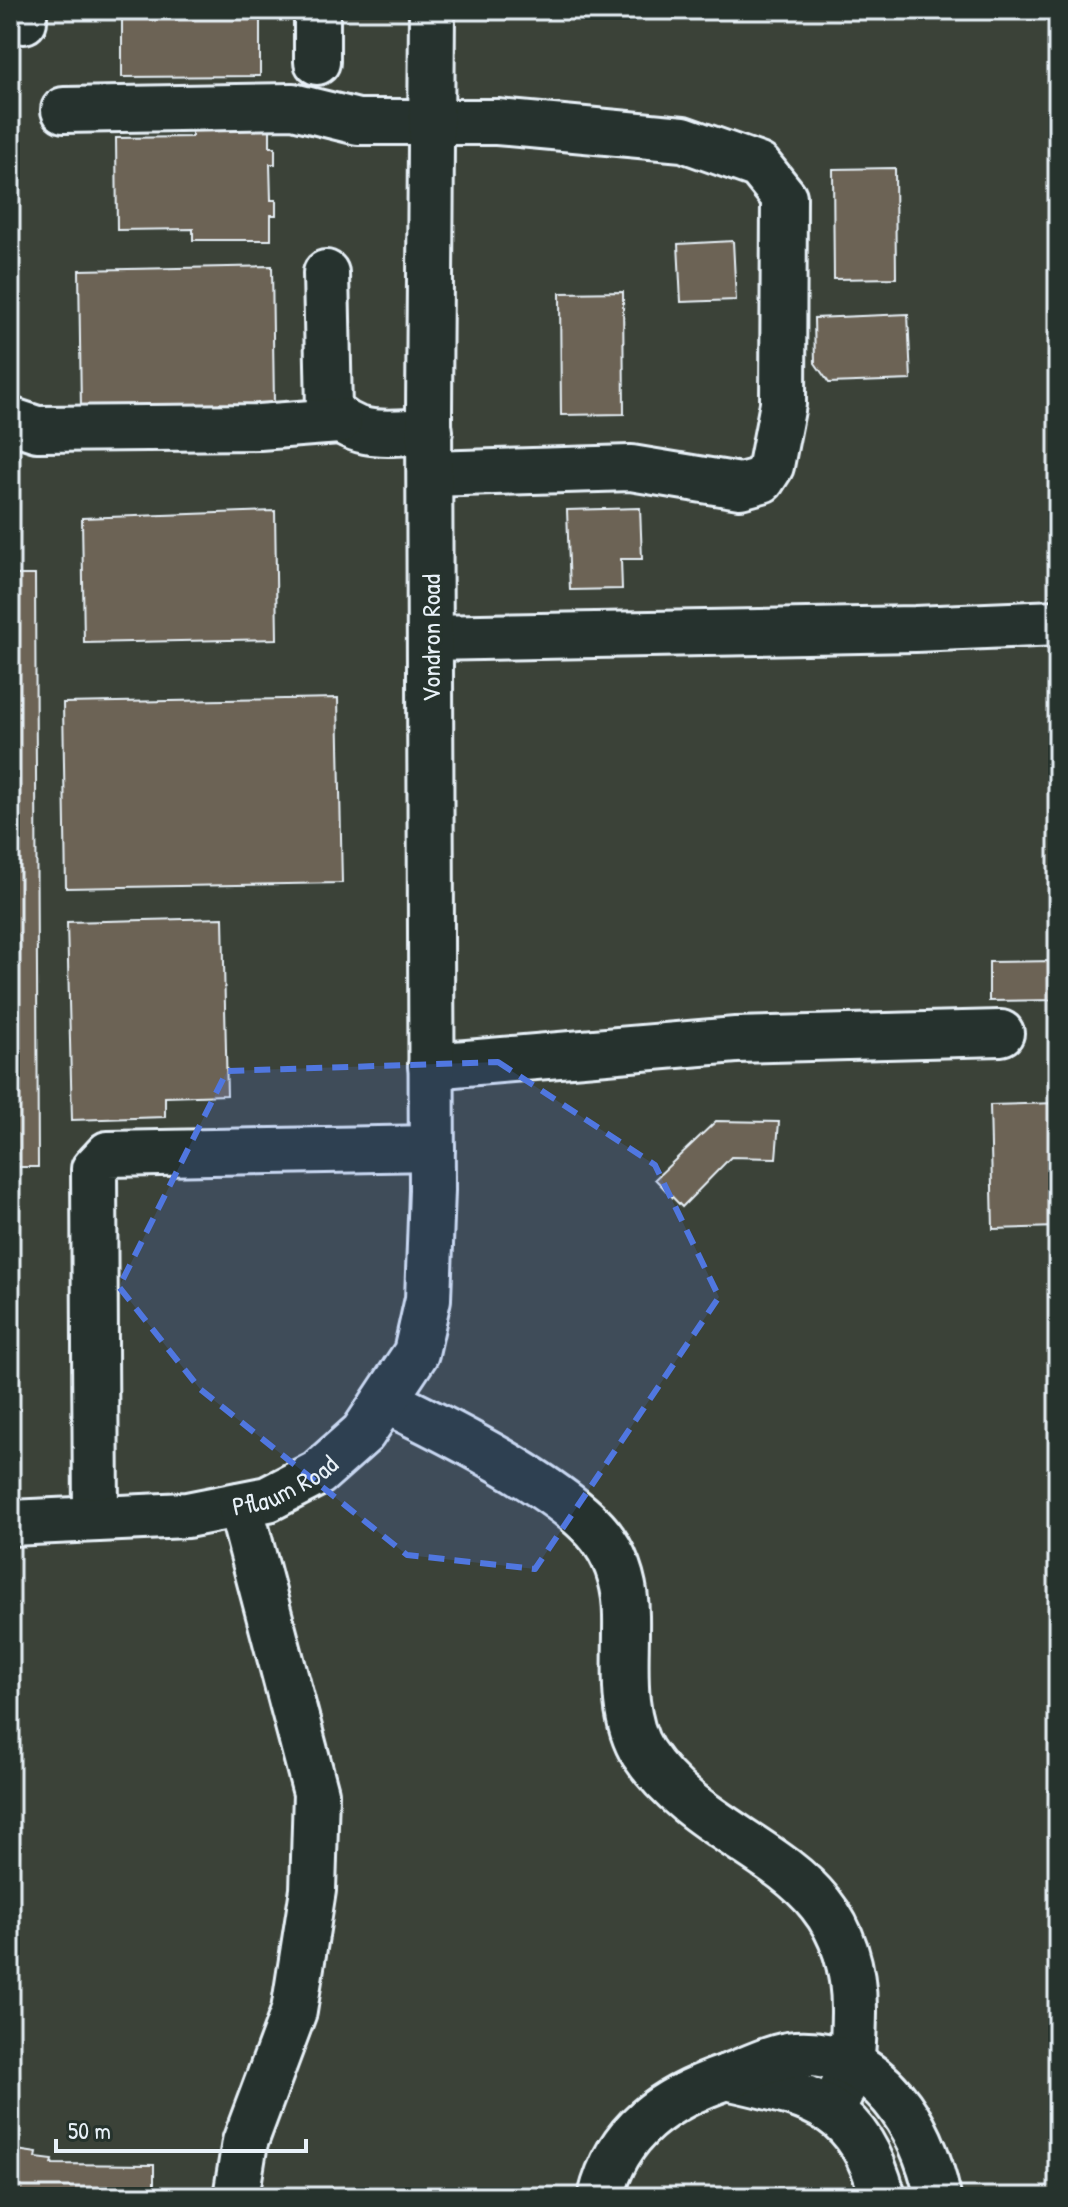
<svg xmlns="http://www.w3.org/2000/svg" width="1068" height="2207" viewBox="0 0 1068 2207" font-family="'Patrick Hand',sans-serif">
<rect width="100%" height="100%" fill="#26332d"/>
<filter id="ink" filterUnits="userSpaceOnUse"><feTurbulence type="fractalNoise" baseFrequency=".0125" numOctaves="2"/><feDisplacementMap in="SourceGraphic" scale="16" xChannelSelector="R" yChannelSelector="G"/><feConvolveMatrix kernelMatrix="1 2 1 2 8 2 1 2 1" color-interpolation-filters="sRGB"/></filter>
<g filter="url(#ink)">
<!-- built -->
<rect fill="#3b4239" x="10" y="10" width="1048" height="2187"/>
<!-- building -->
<g fill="#6c6455" stroke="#e8f1f8" stroke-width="2">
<path d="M122,10H260V76L122,77Z"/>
<path d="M192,126H270V147H275V164H270L271,200H276V215H271V240H193V229L117,230L116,138L192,137Z"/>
<path d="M895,168L896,278L834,279L833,169Z"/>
<path d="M733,241L736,300L681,302L678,244Z"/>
<path d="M272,266L274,405L81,409L79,270Z"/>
<path d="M623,292L624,414L561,415L560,293Z"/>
<path d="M908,314L911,380L829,383L815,363L814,318Z"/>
<path d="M640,508L642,559H621L622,589L570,590L567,510Z"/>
<path d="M275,511L277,639L84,643L82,518Z"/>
<path d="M10,575H35L38,1167H10Z"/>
<path d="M338,698L342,883L66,888L63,703Z"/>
<path d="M223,918L227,1095L165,1097V1117L72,1120L67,922Z"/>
<path d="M1058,961V1000L989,1001V962Z"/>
<path d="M1058,1103V1227L993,1229L990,1105Z"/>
<path d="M716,1121L779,1122L776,1158L731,1157L682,1207L655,1179Z"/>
<path d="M10,2149L37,2153L36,2158L53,2160L52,2164L154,2165V2197H10Z"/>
</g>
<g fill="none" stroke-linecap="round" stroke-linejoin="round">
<!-- minor casing -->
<g stroke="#e8f1f8" stroke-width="50">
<g id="minor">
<path d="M24,10V21"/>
<path d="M317,10V62"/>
<path d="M64,110L293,106L358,122H497L683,139L759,166L784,197L783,404L771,466L762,480L740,486L631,468L430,474"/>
<path d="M326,273L329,409C356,441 391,432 430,431"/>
<path d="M10,420L37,429L259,427L339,421"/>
<path d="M430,638L915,629L1058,623"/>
<path d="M431,1066L736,1040L1001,1033"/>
<path d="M386,1401C442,1428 570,1491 604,1541C619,1562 626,1590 626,1616C627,1657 619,1716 643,1753C713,1858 856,1854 854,2013C853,2058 854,2071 831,2111"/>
<path d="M96,1519L94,1169L108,1154L432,1148"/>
<path id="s1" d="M10,1523L187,1515L268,1499L318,1473L363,1433L416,1353L428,1299L432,1190L429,412L432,10"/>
<path d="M727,2077C813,2097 858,2103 883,2197"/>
<path d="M236,2197L245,2142L294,2011L313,1890L316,1793L240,1505"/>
<path d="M601,2197C617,2130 665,2098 727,2077C749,2069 772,2056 796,2054C880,2049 923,2128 938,2197"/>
</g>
</g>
<!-- minor -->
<use href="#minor" stroke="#26332d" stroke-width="44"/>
</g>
</g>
<!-- marked area -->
<path fill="#5077e0" fill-opacity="0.2" stroke="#5077e0" stroke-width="6" stroke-dasharray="16 10" stroke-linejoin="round" d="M498,1062L655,1165L719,1297L535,1569L407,1555L200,1389L119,1287L227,1071Z"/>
<g text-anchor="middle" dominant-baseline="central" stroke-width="6" stroke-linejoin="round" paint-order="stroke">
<!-- street labels -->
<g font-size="26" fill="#e8f1f8" stroke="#26332d">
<text transform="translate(430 638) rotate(-90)">Vondron Road</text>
<text stroke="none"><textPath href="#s1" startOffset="280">Pflaum Road</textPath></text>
</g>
</g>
<!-- margin -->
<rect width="1068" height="2207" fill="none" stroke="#26332d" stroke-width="40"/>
<rect x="20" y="20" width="1028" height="2167" fill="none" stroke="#e8f1f8" stroke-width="3" filter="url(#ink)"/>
<!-- scale -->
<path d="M56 2139v12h250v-12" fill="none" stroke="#e8f1f8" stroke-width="4"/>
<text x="68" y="2139" font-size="24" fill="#e8f1f8" stroke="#26332d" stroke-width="6" paint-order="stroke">50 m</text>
</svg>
